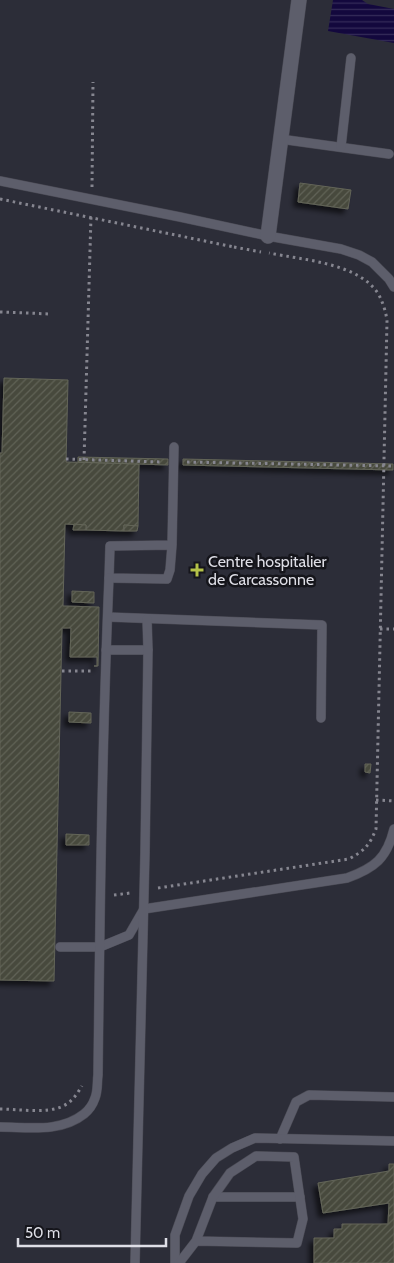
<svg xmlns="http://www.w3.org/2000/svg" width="394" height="1263" viewBox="0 0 394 1263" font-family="Cabin,sans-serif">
<defs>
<pattern id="water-rules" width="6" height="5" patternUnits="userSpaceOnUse" patternTransform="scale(1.25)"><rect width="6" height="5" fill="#13083d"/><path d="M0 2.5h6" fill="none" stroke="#352c59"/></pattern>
<pattern id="building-hatch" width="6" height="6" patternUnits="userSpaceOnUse" patternTransform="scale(1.25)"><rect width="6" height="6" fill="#47493c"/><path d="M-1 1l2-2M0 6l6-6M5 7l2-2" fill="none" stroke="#616358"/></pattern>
<filter id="shadow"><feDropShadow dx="-4.5" dy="4.5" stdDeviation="2.5" flood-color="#0009"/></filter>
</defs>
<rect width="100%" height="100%" fill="#2c2d38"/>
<!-- water -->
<path fill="url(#water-rules)" d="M333,0H362L368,4L394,9V43L328,31Z"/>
<!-- building -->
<g fill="url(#building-hatch)" stroke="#636558" filter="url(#shadow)">
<path d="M300,183L351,190L348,209L298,202Z"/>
<path d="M4,378L68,380L66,462L139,464L138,526L124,525V531L86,530V525L65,524L63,606L99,607L98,666H94H97V657H70L71,628H62L54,981L0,980V453H2Z"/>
<path d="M78,457L168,459V465L78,462Z"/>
<path d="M183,459L393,464V470L183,465Z"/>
<path d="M74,524L86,525V530H73Z"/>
<path d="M124,525L138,526L137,531H124Z"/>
<path d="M72,591L94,592V603L72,602Z"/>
<path d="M69,712L91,713V723L69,722Z"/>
<path d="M365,764H371L370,773L365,772Z"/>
<path d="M66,834L89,835V845H66Z"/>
<path d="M389,1164H394V1263H314V1238H334V1229H342V1224H388L389,1203L323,1213L318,1183L389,1171Z"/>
</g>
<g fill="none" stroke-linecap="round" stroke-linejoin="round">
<!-- lane casing -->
<g stroke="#494953" stroke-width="10">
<g id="lane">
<path d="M280,139L389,154"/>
<path d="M341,147L351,58"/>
<path d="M0,181L180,217L268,236L341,249L359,255L372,262L389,279L394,287"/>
<path d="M172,545L110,546L109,578L167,579L170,570L172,545L174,447"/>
<path d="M108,617L322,625L321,718"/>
<path d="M106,650H148"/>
<path d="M60,947H100L129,935L144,909L347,878C375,868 387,858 394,829"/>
<path d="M0,1127C28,1127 60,1133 84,1114C89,1110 93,1104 95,1098C98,1091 97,1082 98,1075C100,909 102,743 109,578"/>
<path d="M280,1139L296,1102L309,1095L394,1097"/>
<path d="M213,1197H300"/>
<path d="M135,1263L145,853L148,650L147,619"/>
<path d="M175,1263V1235L189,1196L202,1174L216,1158L232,1148L255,1138L394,1141"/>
<path d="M179,1263L196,1241L213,1197L230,1173L256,1156L294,1157L303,1219L297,1243L196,1241"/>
</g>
</g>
<!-- street casing -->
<g stroke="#494953" stroke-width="16">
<path id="street" d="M268,236L299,0"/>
</g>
<!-- path -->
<g stroke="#868690" stroke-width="3" stroke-dasharray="2.5 4" stroke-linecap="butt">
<path d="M92,187L93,82"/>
<path d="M0,199L234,247V246"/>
<path d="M234,247L261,252"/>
<path d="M0,312L51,314"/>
<path d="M66,459L161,462"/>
<path d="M84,460L91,216"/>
<path d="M187,462L394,466"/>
<path d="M380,629H394"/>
<path d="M62,671H92"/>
<path d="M376,800L394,801"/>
<path d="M158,888L349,859C365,850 369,846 376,829L387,321C386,312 383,303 379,295C360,263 303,260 269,253"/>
<path d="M114,895L130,893"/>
<path d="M0,1109C18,1109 47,1114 63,1106C72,1102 77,1094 82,1086"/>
</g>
<!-- lane -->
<use href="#lane" stroke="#5d5e6b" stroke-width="9"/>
<!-- street -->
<use href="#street" stroke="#5d5e6b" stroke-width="15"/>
</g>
<!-- markers -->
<path fill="#b5c249" stroke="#15151b" stroke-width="2" d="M194.5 562.5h5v5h5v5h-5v5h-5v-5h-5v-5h5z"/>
<g text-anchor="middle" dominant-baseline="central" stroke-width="5" stroke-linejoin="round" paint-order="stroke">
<!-- poi labels -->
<g font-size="16" fill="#dedee6" stroke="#15151b" text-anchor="start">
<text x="208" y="561">Centre hospitalier<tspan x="208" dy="18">de Carcassonne</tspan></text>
</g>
</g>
<!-- scale -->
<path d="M18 1238v8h148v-8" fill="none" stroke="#dedee6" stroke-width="2.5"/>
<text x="25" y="1238" font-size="15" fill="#dedee6" stroke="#15151b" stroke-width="4" paint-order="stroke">50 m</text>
</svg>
